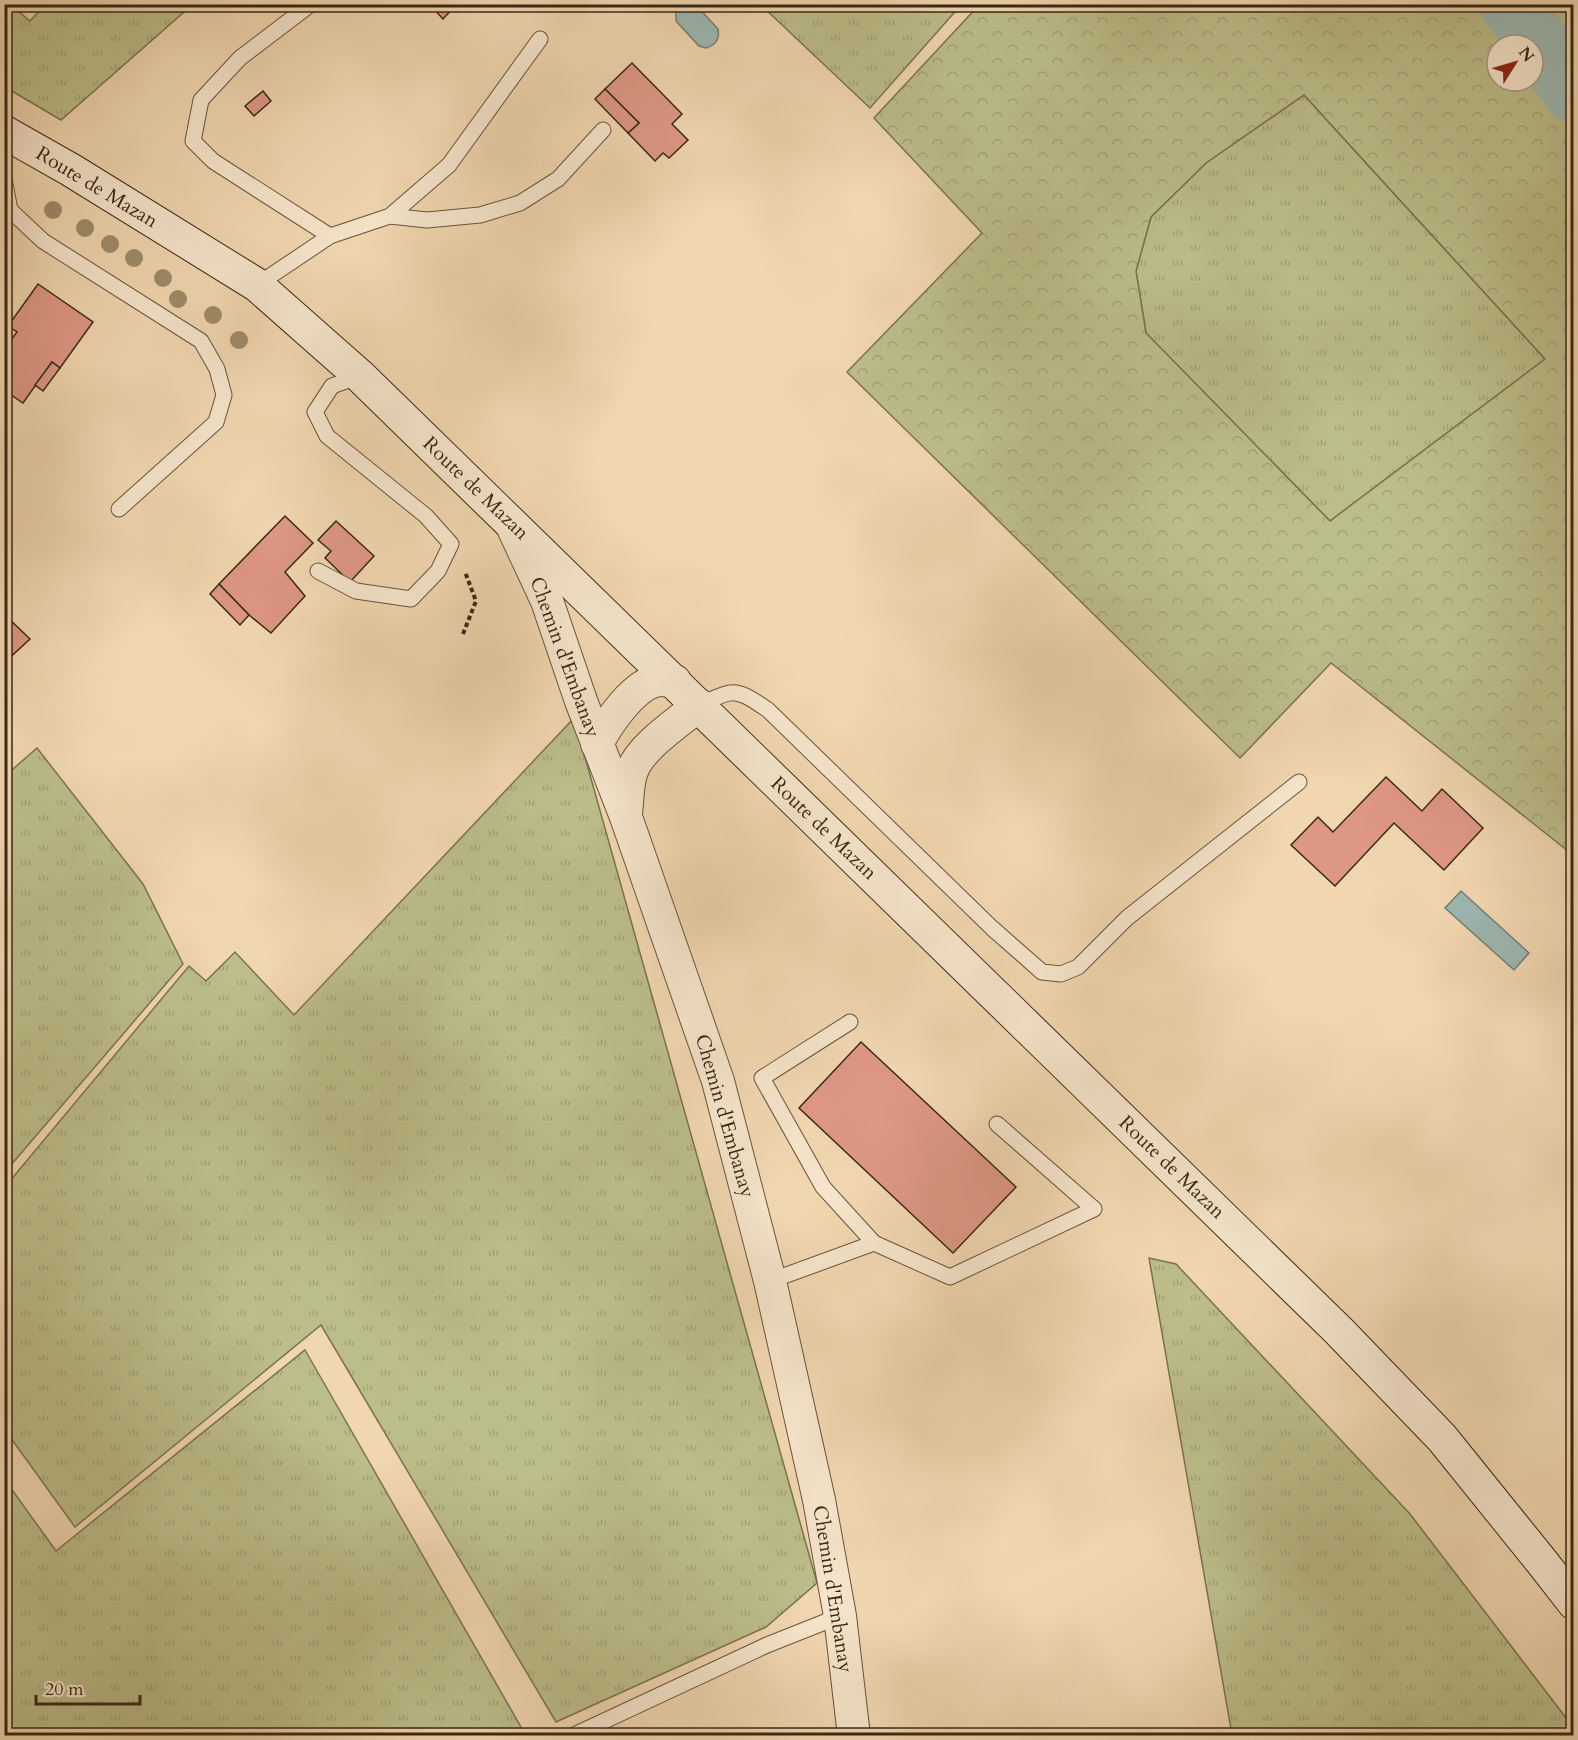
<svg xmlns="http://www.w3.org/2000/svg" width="1578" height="1740" viewBox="0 0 1578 1740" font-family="Cardo,serif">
<defs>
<pattern id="grass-tufts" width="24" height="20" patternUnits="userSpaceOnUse" patternTransform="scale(1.5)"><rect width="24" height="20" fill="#bcbe8a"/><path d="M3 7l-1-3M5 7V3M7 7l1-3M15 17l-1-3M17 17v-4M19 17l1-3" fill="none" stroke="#a2a376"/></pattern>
<pattern id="forest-crowns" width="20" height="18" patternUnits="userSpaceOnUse" patternTransform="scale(1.5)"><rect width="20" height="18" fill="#bcbe8a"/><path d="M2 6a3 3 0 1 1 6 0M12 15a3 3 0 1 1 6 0" fill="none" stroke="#a2a376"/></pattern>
</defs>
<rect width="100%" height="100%" fill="#f1d7b0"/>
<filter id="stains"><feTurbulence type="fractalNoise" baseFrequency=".00333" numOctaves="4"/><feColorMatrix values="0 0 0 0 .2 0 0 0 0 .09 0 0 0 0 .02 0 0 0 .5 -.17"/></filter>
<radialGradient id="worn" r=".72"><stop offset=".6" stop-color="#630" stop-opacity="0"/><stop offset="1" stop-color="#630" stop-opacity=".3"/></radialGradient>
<!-- grass -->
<g fill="url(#grass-tufts)" stroke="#7a7350" stroke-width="1.5">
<path d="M5,4L11,5L30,21L45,5H192L61,120L5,87Z"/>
<path d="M761,5H961L870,108Z"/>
<path d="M1304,95L1545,359L1330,521L1146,333L1136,271L1151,217L1206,163Z"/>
<path d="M574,718L817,1583L766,1627L556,1722L321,1325L75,1527L5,1430L4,1188L189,966L206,981L235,952L294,1015Z"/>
<path d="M37,748L143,884L183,964L5,1172V776Z"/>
<path d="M1149,1258L1176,1264L1410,1514L1573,1727V1735H1232Z"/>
<path d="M305,1350L521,1727L510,1736L5,1735V1480L56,1551Z"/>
</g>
<!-- forest -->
<path fill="url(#forest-crowns)" stroke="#7a7350" stroke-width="1.5" fill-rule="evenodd" d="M979,5H1573V855L1331,663L1240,758L847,372L982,233L874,118ZM1497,45H1533V81H1497ZM1304,95L1545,359L1330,521L1146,333L1136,271L1151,217L1206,163Z"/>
<!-- water -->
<g fill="#9cb8b2" stroke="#747e73" stroke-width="1.5">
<path d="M682,4L696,5L718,29C720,39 716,45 706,48L699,46L676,21V10Z"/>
<path d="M1461,891L1529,953L1514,970L1445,908Z"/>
</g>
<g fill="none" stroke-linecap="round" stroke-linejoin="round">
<!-- river -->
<path stroke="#9cb8b2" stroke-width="62" d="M1511,4L1574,92"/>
</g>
<!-- building -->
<g fill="#de9785" stroke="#392815" stroke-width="1.5">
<path d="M429,4H457L443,19Z"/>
<path d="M632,63L682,114L672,124L688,140L669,158L663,153L655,161L628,133L639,123L605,89Z"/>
<path d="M605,89L639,123L628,133L595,99Z"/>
<path d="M263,91L271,101L254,116L245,106Z"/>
<path d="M38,284L93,322L60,368L52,362L23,403L4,390V349L17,332L8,326Z"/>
<path d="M52,362L60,368L43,391L35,385Z"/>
<path d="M285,516L313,543L285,572L305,596L271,633L249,615L219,584Z"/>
<path d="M336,521L374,556L350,582L325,558L331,551L318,540Z"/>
<path d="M219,584L249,615L240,625L210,594Z"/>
<path d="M4,614L30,639L4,663Z"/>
<path d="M1386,777L1422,811L1442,789L1483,828L1444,870L1394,823L1335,886L1291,845L1318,817L1333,832Z"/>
<path d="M861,1042L1016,1187L953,1253L799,1108Z"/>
</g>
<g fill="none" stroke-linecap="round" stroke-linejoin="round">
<!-- service casing -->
<g stroke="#67543c" stroke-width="17">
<g id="service">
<path d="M4,179L10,210L43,241L201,341L217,369L224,395L216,422L119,509"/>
<path d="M390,216L427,220L480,215L520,203L558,179L603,130"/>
<path d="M330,236L390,216L449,165L540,39"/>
<path d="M257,285L330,236L213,161L193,141L201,100L240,58L311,4"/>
<path d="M318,571L356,591L411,599L438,571L451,544L426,516L327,436L315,412L332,386L360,376"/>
<path d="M699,705C735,689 734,687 768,710L992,928L1042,972L1061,974L1078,967L1127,918L1299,782"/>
<path d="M850,1022L762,1078L823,1187L874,1243"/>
<path d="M770,1281L874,1243L950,1277L1094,1209L997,1124"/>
<path d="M572,1736L767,1645L840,1616"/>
</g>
</g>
<!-- minor casing -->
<g stroke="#67543c" stroke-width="34">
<g id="minor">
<path d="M513,528L547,601L581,701L626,817L718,1081L770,1281L819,1500L840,1616L854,1736"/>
<path d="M597,744C607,724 635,682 660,680C665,680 670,681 675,681"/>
<path d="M626,813C628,799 627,784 632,771C640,747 679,722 699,705"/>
</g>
</g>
<!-- secondary casing -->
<g stroke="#392815" stroke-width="35">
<path id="secondary" d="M4,132L71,170L257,285L360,376L1339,1331L1442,1438L1542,1562L1574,1603"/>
</g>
<!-- path -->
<path stroke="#392815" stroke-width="4" stroke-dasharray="4.5 3" stroke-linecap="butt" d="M463,634L476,601L465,572"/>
<!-- service -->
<use href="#service" stroke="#f6e5cc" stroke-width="15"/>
<!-- minor -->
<use href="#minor" stroke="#f6e5cc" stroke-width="32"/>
<!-- secondary -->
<use href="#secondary" stroke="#f6e5cc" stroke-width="33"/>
</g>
<!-- trees -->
<g fill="#9e8c6b">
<circle cx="53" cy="210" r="9"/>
<circle cx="85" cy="228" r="9"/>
<circle cx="110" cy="244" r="9"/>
<circle cx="134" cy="258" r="9"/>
<circle cx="163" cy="278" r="9"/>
<circle cx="178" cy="299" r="9"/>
<circle cx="213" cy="315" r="9"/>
<circle cx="239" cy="340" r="9"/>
</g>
<g text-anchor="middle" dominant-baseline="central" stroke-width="5" stroke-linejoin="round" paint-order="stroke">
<!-- street labels -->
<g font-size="20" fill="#392815" stroke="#f6e5cc">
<text transform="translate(97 187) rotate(31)">Route de Mazan</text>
<text transform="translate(476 488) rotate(44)">Route de Mazan</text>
<text transform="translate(565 657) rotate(70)">Chemin d'Embanay</text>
<text transform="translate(824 828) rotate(44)">Route de Mazan</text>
<text transform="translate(725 1116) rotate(74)">Chemin d'Embanay</text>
<text transform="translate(1172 1167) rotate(44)">Route de Mazan</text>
<text transform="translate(833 1589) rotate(81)">Chemin d'Embanay</text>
</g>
</g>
<!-- margin -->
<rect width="1578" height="1740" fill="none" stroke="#f1d7b0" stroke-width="24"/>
<rect x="6" y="6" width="1566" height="1728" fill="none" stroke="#392815" stroke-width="3"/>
<rect x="12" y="12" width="1554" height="1716" fill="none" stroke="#392815" stroke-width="1.5"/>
<!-- north arrow -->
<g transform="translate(1515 63) rotate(53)"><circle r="28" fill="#f6e5cc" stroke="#aa9983" stroke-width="1.5"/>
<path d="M0-4.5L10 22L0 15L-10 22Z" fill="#8f2418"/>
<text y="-9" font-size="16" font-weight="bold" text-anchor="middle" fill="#392815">N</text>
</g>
<!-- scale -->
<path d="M36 1695v9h104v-9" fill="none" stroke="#392815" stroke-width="3"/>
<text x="45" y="1695" font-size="18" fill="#392815" stroke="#f6e5cc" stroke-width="4.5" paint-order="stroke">20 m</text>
<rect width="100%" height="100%" filter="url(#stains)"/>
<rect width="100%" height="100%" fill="url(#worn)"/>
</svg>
